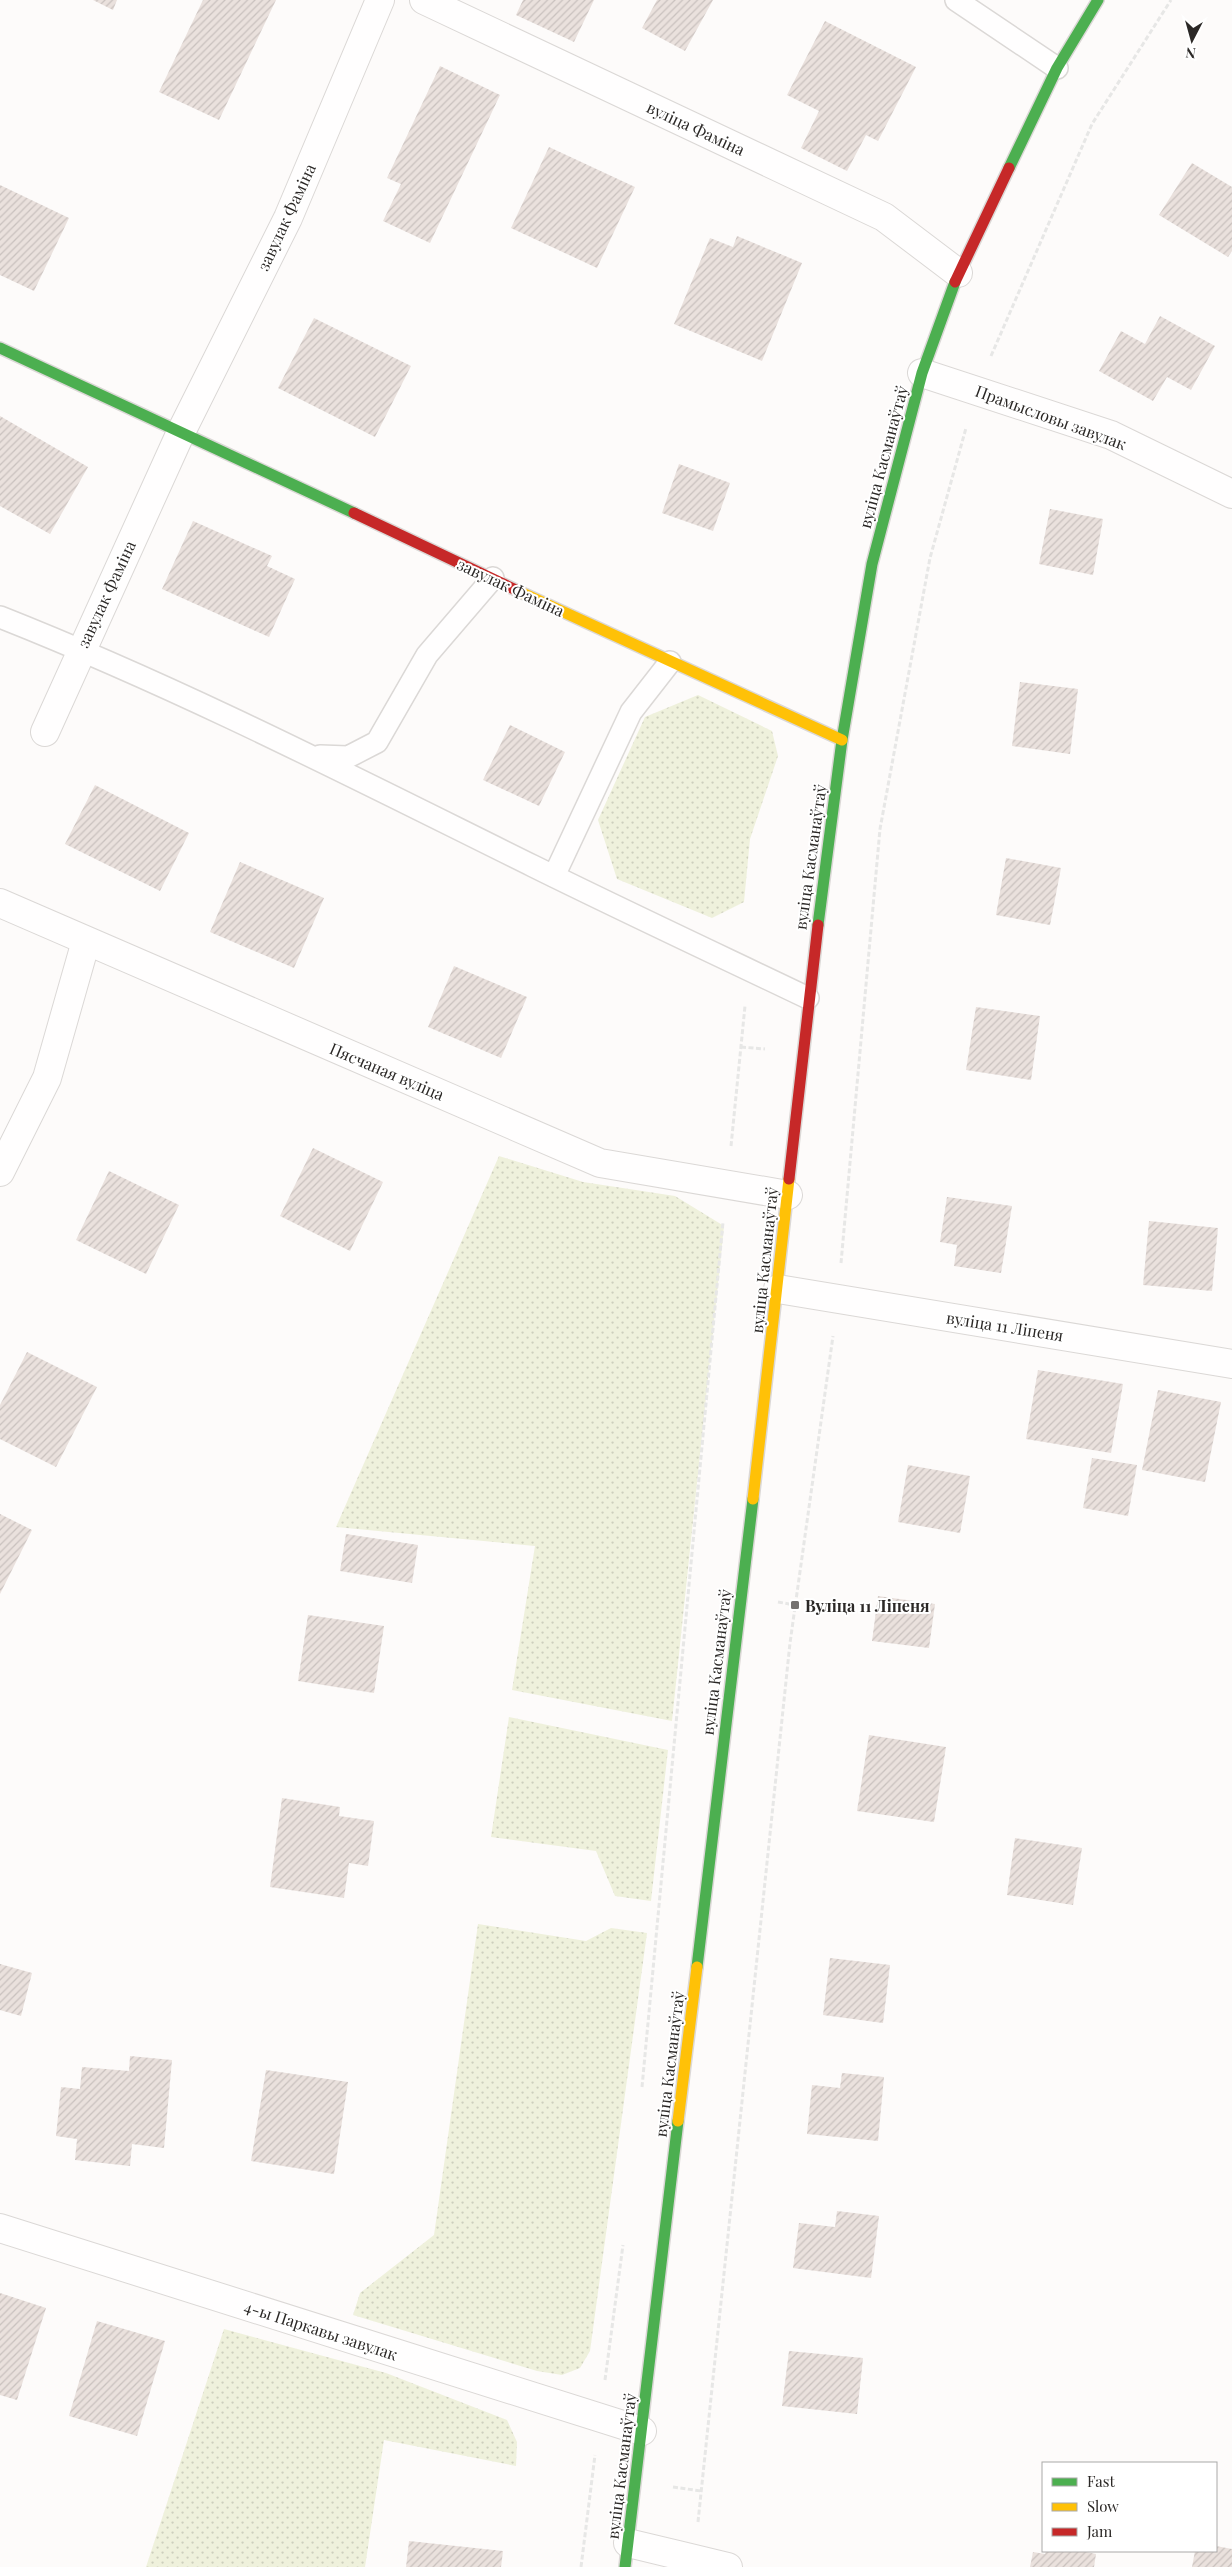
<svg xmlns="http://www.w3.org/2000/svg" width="1232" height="2567" viewBox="0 0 1232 2567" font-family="'Playfair Display',serif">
<defs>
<pattern id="grass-dots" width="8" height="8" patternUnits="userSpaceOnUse" patternTransform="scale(1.25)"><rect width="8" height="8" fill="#eff1dc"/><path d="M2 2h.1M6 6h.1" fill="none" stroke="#cdcfbd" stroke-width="1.8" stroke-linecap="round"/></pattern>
<pattern id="building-hatch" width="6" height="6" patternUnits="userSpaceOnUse" patternTransform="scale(1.25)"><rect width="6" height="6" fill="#eae1dd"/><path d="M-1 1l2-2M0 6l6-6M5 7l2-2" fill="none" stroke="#c9c1be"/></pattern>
</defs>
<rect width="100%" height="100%" fill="#fdfbfa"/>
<!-- grass -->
<g fill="url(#grass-dots)">
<path d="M698,695L772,731L778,756L750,839L744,902L712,918L617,879L598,820L645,717Z"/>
<path d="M499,1156L583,1182L675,1196L724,1226L672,1721L512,1690L535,1546L336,1527Z"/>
<path d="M509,1717L668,1750L651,1901L615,1896L596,1851L491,1837Z"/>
<path d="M478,1924L586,1941L611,1928L647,1933L590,2351L580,2368L562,2375L537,2371L353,2315L360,2293L434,2235Z"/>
<path d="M224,2329L386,2373L507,2420L517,2442L516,2466L384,2440L365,2567H146Z"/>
</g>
<!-- building -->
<g fill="url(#building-hatch)">
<path d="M93,0H117L113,10Z"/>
<path d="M203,0H276L219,120L159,92Z"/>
<path d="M523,0H594L574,42L516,15Z"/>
<path d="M657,0H713L685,51L642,28Z"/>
<path d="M825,21L916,67L878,141L866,135L847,171L801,148L819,111L787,95Z"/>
<path d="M440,66L500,95L430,243L383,221L401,184L387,178Z"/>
<path d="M549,147L635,187L597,268L511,228Z"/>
<path d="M1192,163L1232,187V251L1228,257L1159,215Z"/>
<path d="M0,185L69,218L34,291L0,275Z"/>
<path d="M737,236L802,263L762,361L674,324L710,238L733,247Z"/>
<path d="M1160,316L1215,346L1191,390L1167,377L1153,401L1099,371L1121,331L1145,344Z"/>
<path d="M314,318L411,366L375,437L278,388Z"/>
<path d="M0,416L88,467L50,534L0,506Z"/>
<path d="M679,464L730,483L713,531L662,513Z"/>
<path d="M1050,509L1103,519L1093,575L1039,564Z"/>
<path d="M193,521L272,556L267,566L295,579L269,637L162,589Z"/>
<path d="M1020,682L1078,689L1070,754L1012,746Z"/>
<path d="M510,725L565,752L539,806L483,780Z"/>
<path d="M95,785L189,833L160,891L65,844Z"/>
<path d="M1006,858L1061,868L1050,925L996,915Z"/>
<path d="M240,862L324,898L294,968L210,932Z"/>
<path d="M454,966L527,997L501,1058L428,1027Z"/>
<path d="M976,1007L1040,1016L1031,1080L966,1070Z"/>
<path d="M313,1148L383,1182L350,1251L280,1216Z"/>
<path d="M109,1171L179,1205L146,1274L76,1240Z"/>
<path d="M947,1197L1012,1206L1001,1273L954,1266L957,1245L940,1242Z"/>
<path d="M1149,1221L1218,1228L1212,1291L1143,1285Z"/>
<path d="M27,1352L97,1387L56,1467L0,1439V1405Z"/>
<path d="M1038,1370L1123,1384L1111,1453L1026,1439Z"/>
<path d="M1158,1390L1221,1402L1205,1482L1142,1470Z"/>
<path d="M1092,1458L1137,1465L1128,1516L1083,1508Z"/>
<path d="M908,1465L970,1476L960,1533L898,1522Z"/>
<path d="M0,1514L32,1530L0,1594Z"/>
<path d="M346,1534L418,1545L412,1583L340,1571Z"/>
<path d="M878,1596L935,1604L929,1648L872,1641Z"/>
<path d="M308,1615L384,1626L374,1693L298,1681Z"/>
<path d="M869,1735L946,1747L934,1822L857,1811Z"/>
<path d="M282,1798L340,1807L339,1816L374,1821L368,1866L349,1863L344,1898L270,1887Z"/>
<path d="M1015,1838L1082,1848L1073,1905L1007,1895Z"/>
<path d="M830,1958L890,1965L883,2023L823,2015Z"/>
<path d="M0,1964L32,1973L21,2016L0,2010Z"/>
<path d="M130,2056L172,2060L164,2148L132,2144L130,2166L75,2160L77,2139L56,2136L61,2087L80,2089L82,2067L129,2071Z"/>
<path d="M266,2070L348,2082L334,2174L251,2161Z"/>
<path d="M842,2073L884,2077L878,2141L807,2134L812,2085L840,2088Z"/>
<path d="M837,2211L879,2216L871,2278L793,2268L799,2223L835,2227Z"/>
<path d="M0,2293L46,2308L17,2400L0,2395Z"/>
<path d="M97,2321L165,2341L137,2436L69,2416Z"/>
<path d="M789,2351L863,2358L857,2414L782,2406Z"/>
<path d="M409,2541L503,2551L501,2567H406Z"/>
<path d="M1216,2546L1232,2549V2567H1192L1195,2551H1216Z"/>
<path d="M1046,2551H1082L1096,2554L1094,2567H1030L1033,2552L1045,2554Z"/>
</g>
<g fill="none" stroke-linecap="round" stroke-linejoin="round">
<!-- lane casing -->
<g stroke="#dbd8d6" stroke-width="24">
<g id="lane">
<path d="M956,0L1057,68"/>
<path d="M0,617C182,689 357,779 533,866C624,911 716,954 808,998"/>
<path d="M320,756L348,757L377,742L427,655L493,578"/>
<path d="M554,876L631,712L670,662"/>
</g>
</g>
<!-- street casing -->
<g stroke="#dbd8d6" stroke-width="30">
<g id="street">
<path d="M424,0L884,217L958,273"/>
<path d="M922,373L1111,435L1232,494"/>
<path d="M45,732L182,430L288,218L380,0"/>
<path d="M0,903L600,1163L788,1195"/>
<path d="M0,1172L47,1078L86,941"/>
<path d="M778,1289L1232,1364"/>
<path d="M0,2228L642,2431"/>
<path d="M628,2543L728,2567"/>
</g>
</g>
<!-- fast casing -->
<g stroke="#dbd8d6" stroke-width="14">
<g id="fast">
<path d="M1009,168L1057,68L1098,0"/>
<path d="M0,348L354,513"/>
<path d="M818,925L842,740L872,564L922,373L955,282"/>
<path d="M697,1967L753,1499"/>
<path d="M625,2567L678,2121"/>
</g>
</g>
<!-- slow casing -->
<g stroke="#dbd8d6" stroke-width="14">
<g id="slow">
<path d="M518,591L842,740"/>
<path d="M753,1499L789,1179"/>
<path d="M678,2121L697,1967"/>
</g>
</g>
<!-- jam casing -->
<g stroke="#dbd8d6" stroke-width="14">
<g id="jam">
<path d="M955,282L1009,168"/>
<path d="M354,513L518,591"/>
<path d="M789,1179L818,925"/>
</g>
</g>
<!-- path -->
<g stroke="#e7e7e6" stroke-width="3" stroke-dasharray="5 2.5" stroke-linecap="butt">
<path d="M991,356L1092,124L1171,0"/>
<path d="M741,1047L765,1049"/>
<path d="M731,1146L745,1006"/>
<path d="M841,1263L880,829L930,558L966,428"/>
<path d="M778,1602L795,1605"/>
<path d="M642,2087L723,1222"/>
<path d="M605,2380L623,2245"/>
<path d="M673,2487L701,2491"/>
<path d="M698,2522L790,1643L833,1336"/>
<path d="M581,2567L595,2455"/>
</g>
<!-- lane -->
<use href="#lane" stroke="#fffefe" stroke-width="21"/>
<!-- street -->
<use href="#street" stroke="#fffefe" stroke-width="28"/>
<!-- fast -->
<use href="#fast" stroke="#4caf50" stroke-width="11"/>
<!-- slow -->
<use href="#slow" stroke="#ffc107" stroke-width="11"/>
<!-- jam -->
<use href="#jam" stroke="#c62828" stroke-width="11"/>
</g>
<!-- markers -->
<rect fill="#747270" stroke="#fff" stroke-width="2" x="790" y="1600" width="10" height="10" rx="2.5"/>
<g text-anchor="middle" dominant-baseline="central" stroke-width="4" stroke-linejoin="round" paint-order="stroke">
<!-- street labels -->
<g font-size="16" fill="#2b2826" stroke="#fff">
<text transform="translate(696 128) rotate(25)">вуліца Фаміна</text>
<text transform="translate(286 217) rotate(-65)">завулак Фаміна</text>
<text transform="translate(1051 417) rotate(20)">Прамысловы завулак</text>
<text transform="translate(883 457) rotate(-75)">вуліца Касманаўтаў</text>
<text transform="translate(511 587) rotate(25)">завулак Фаміна</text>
<text transform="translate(106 594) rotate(-65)">завулак Фаміна</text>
<text transform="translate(810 857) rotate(-82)">вуліца Касманаўтаў</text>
<text transform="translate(387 1071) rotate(23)">Пясчаная вуліца</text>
<text transform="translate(764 1260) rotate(-84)">вуліца Касманаўтаў</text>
<text transform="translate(1005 1326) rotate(9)">вуліца 11 Ліпеня</text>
<text transform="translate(716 1662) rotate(-83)">вуліца Касманаўтаў</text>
<text transform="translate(669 2064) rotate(-83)">вуліца Касманаўтаў</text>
<text transform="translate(321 2330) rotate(18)">4-ы Паркавы завулак</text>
<text transform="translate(621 2466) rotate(-83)">вуліца Касманаўтаў</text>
</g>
<!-- poi labels -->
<g font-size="16" font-weight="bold" fill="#2b2826" stroke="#fff" text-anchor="start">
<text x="805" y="1605">Вуліца 11 Ліпеня</text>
</g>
</g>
<!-- legend -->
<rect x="1042" y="2462" width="175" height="90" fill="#ffffff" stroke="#aaa9a8"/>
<rect x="1052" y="2478" width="25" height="8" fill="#4caf50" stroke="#aaa9a8"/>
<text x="1087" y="2487" font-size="15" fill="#2b2826">Fast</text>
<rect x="1052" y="2503" width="25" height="8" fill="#ffc107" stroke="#aaa9a8"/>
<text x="1087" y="2512" font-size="15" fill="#2b2826">Slow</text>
<rect x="1052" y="2528" width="25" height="8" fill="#c62828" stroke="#aaa9a8"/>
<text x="1087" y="2537" font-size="15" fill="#2b2826">Jam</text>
<!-- north arrow -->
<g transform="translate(1192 40) rotate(186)" stroke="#ffffff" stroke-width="4" paint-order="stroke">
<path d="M0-4L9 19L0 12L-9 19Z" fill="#2b2826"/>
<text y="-8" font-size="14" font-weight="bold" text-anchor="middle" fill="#2b2826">N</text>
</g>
</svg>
